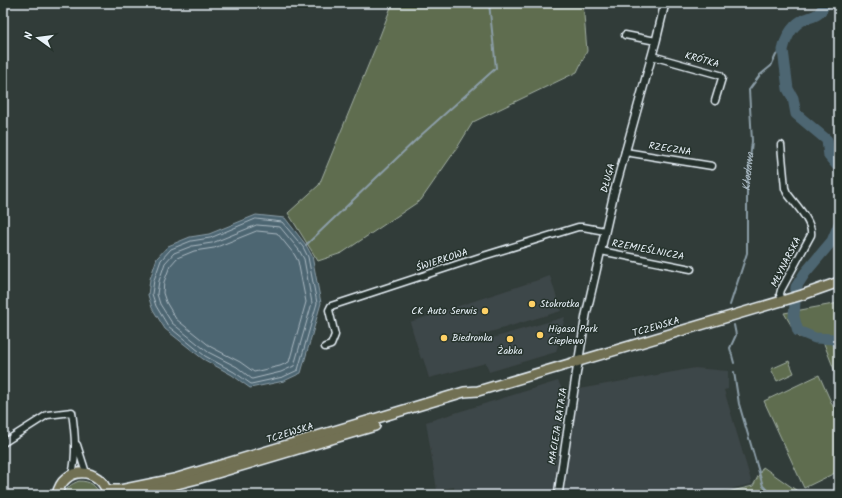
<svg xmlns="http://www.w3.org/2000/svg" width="842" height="498" viewBox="0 0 842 498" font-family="Kalam,sans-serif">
<rect width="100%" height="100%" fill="#313c39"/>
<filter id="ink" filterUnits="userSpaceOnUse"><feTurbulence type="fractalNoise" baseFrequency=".025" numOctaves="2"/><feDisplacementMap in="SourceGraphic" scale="8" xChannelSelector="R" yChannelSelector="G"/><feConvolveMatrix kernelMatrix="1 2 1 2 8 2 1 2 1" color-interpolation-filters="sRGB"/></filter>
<g filter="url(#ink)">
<!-- built -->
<g fill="#3e4648">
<path d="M550,276L561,311L487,333L483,334L479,333L483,344L485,340L565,317L556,352L489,372L486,363L429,378L423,358L421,359L410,322Z"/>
<path d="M695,368L728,371V389L724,390L752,484L705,495H563L579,389Z"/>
<path d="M558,381L567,398L558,450L554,495H455L454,487L437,490L426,422Z"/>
</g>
<!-- green -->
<g fill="#5e6d4f" stroke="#a3afa4">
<path d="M394,3H583L587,51L577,72L473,122L457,148L421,200L342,253L318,261L288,213L319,185L376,46L391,7Z"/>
<path d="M839,303V382L821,336L798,337L784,313Z"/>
<path d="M789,361L794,373L777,381L771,369Z"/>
<path d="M819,375L839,420V471L804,488L764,401Z"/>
<path d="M763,467L803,495H715L753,486Z"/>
<path d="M79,481C90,481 96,485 100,495H64C67,487 71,484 79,481Z"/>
</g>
<!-- water -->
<path fill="#4e6672" stroke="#8c9ea8" d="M256,215L285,218L306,245L312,256L321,303L301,373L284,381L250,388L232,375L203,359L165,329L152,308L148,295L150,279L157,258L168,246L190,237L209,234Z"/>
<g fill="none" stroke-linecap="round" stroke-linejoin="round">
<!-- shore -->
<g stroke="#aab9c2" stroke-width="1">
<path d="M256,219L282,222L303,247L308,257L317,303L298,370L283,377L251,384L234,372L205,356L168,326L156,306L152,294L154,280L161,260L171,249L191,241L210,238Z"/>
<path d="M257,225L280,227L299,250L304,259L312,303L294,366L281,372L252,379L237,367L208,352L172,323L160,304L157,294L159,281L165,263L174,253L192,246L212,243Z"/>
<path d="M257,231L277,233L294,254L298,261L306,302L289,362L280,366L254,372L240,362L211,347L176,319L166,302L163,293L164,282L170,266L177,258L194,251L214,248Z"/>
</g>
<!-- stream -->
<g stroke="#8c9ea8" stroke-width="2">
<path d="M306,245L419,137L496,68L489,3"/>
<path id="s1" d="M730,305L747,253V187L752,141L749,90L760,75L771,66L776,55L783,50"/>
<path d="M734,363L730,348L736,335L734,325"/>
<path d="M734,372L739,404L763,486L772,495"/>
</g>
<!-- river -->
<g stroke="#4e6672" stroke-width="11">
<path d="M825,3C819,19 812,15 801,21C791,27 785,40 783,50L788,89L793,98L796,114L827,140L829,156L839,168"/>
<path d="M839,224L832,241L805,273L796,287L794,317L798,331L815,338L835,339L839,345"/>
</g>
<!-- minor casing -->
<g stroke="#e8f1f8" stroke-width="9">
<g id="minor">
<path d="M625,35L656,41"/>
<path d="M652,56L720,75L722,78L715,101"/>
<path d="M781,145L785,188L787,193C795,204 813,222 811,235L781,290L780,294L782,301"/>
<path d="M625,152L712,166"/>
<path d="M601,251L691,269"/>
<path d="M325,347L331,345L335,335L329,310L331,306L480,257L578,227H583L605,231"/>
<path d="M3,443L47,415L72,412C75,434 77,454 72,475"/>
<path d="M77,445L86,473"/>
</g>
</g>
<!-- tertiary casing -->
<g stroke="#e8f1f8" stroke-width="10">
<path id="tertiary" d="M558,495L576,376L586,315L614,193L656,41L665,3"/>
</g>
<!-- primary casing -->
<g stroke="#e8f1f8" stroke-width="12">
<g id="primary">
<path d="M107,490H120L174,479L464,392L478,391L802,295L839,282"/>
<path d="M57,495C63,465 101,466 108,495"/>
<path d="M133,495L197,479L375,426"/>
</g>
</g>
<!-- minor -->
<use href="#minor" stroke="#26332d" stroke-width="6"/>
<!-- tertiary -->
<use href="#tertiary" stroke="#26332d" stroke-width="7"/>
<!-- primary -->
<use href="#primary" stroke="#716f52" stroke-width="9"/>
</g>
</g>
<!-- markers -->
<g fill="#ffd166" stroke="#26332d" stroke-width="1.5">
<circle cx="532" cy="304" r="4"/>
<circle cx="485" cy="311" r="4"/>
<circle cx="540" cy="335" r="4"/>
<circle cx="444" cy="338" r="4"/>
<circle cx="510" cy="339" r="4"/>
</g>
<g text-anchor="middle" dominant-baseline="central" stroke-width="3" stroke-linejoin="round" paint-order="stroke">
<!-- street labels -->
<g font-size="10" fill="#e8f1f8" stroke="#26332d">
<text transform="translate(702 60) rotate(16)">KRÓTKA</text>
<text transform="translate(670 149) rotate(9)">RZECZNA</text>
<text transform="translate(608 178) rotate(-75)">DŁUGA</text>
<text transform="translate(648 250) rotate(11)">RZEMIEŚLNICZA</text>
<text transform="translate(442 260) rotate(-18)">ŚWIERKOWA</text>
<text transform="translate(786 262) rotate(-63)">MŁYNARSKA</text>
<text transform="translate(656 327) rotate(-16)">TCZEWSKA</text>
<text transform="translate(558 426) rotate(-81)">MACIEJA RATAJA</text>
<text transform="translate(290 433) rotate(-17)">TCZEWSKA</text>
</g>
<!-- poi labels -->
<g font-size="10" fill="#e8f1f8" stroke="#26332d" text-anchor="start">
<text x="540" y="304">Stokrotka</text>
<text x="477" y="311" text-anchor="end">CK Auto Serwis</text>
<text x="548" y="329">Higasa Park<tspan x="548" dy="12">Cieplewo</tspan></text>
<text x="452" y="338">Biedronka</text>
<text x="510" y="351" text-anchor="middle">Żabka</text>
</g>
<!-- water labels -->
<g font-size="11" font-style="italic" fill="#aab9c2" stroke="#26332d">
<text stroke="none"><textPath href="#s1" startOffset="136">Kłodawa</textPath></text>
</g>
</g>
<!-- margin -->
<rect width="842" height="498" fill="none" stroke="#26332d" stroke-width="16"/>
<rect x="8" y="8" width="826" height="482" fill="none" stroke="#e8f1f8" stroke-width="1.5" filter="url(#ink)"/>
<!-- north arrow -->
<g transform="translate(38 38) rotate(284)" stroke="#26332d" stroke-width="3" paint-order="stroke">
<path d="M0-3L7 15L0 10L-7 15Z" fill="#e8f1f8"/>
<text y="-6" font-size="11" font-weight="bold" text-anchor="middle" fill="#e8f1f8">N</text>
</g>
</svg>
